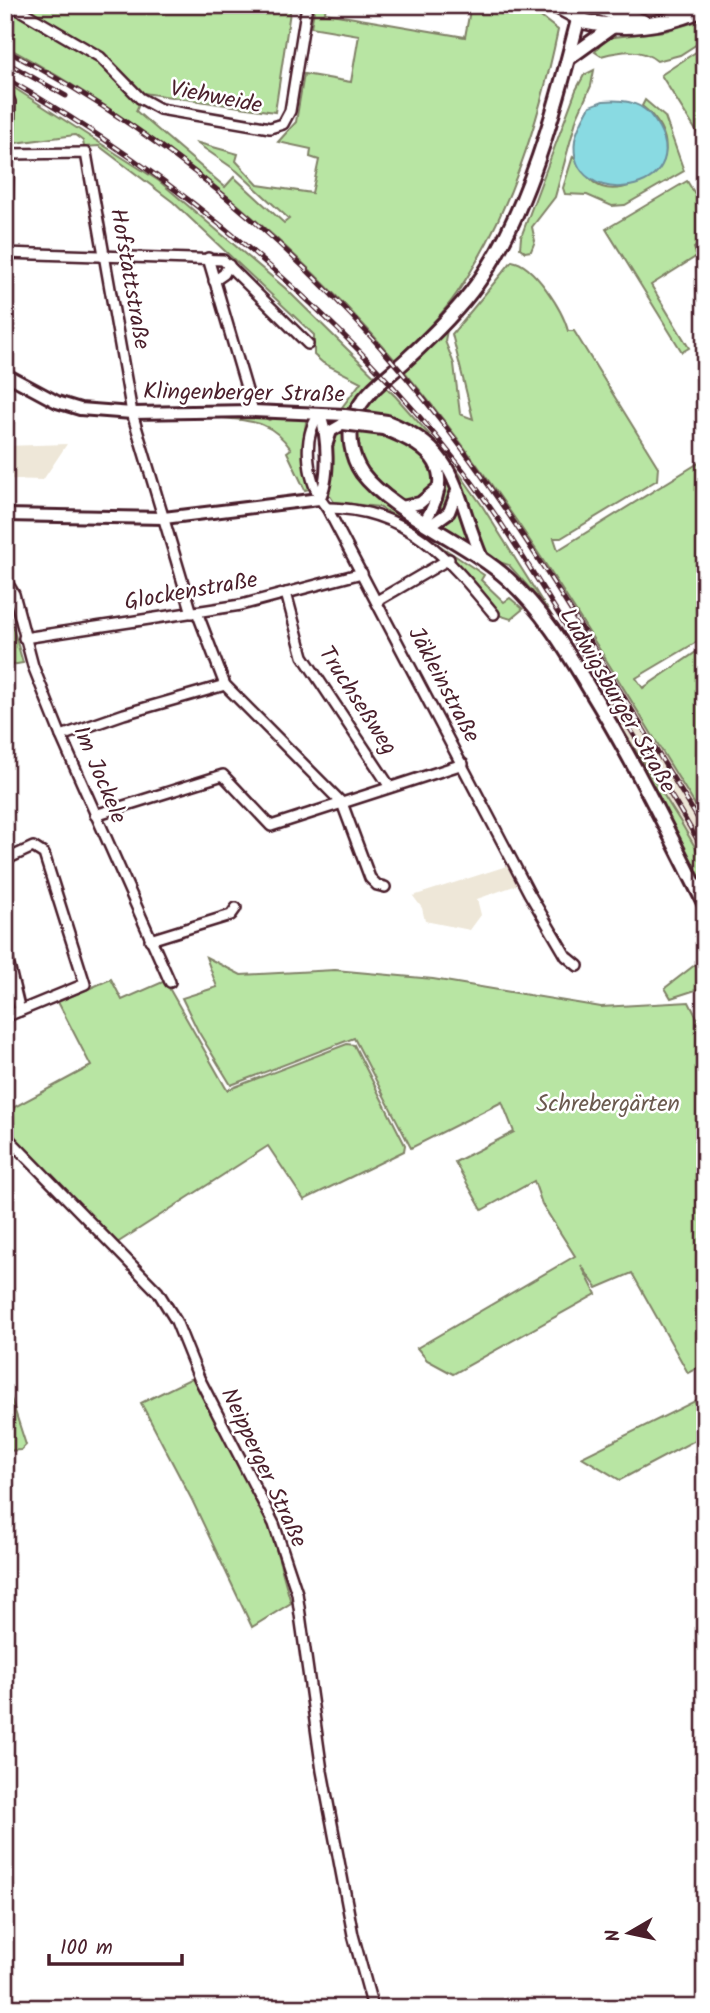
<svg xmlns="http://www.w3.org/2000/svg" width="710" height="2013" viewBox="0 0 710 2013" font-family="Kalam,sans-serif">
<rect width="100%" height="100%" fill="#fff"/>
<filter id="ink" filterUnits="userSpaceOnUse"><feTurbulence type="fractalNoise" baseFrequency=".0143" numOctaves="2"/><feDisplacementMap in="SourceGraphic" scale="14" xChannelSelector="R" yChannelSelector="G"/><feConvolveMatrix kernelMatrix="1 2 1 2 8 2 1 2 1" color-interpolation-filters="sRGB"/></filter>
<g filter="url(#ink)">
<!-- built -->
<g fill="#eee7d8">
<path d="M67,444L43,480L5,479L6,446Z"/>
<path d="M623,689L705,821V864L605,700Z"/>
<path d="M507,866L517,885L477,899L481,915L470,930L425,921L422,908L413,896Z"/>
</g>
<!-- green -->
<g fill="#b8e5a3" stroke="#818267" stroke-width="2">
<path d="M5,5H291L275,112L144,93L136,111L225,187L234,177L284,223L289,219L237,171L195,142L238,154L236,161L258,185L312,193L319,160L310,157L311,149L278,142L296,122L304,74L351,82L359,35L311,27L315,5H326L325,13L465,37L471,5H525L558,30C539,121 510,215 457,293C440,318 417,339 395,360C286,233 152,126 5,46Z"/>
<path d="M705,19V39L680,55L657,61C640,47 621,51 601,56L595,52L606,38L665,31Z"/>
<path d="M705,46V145L661,75Z"/>
<path d="M594,70L591,86L577,117L555,197L532,227L535,241L531,251L525,252L520,248L521,237L576,90L584,75Z"/>
<path d="M5,82L159,181L285,288L396,397L443,450L481,504L680,821L705,864V890L604,702L547,608L509,565L444,544L379,507L334,502L326,490L327,427L361,382L323,363L314,355V335L173,202L99,146L84,147L83,141L75,135L15,143L14,92L5,87Z"/>
<path d="M645,100L665,117L684,171L625,205L612,206L587,195L565,194L563,188L573,156C584,166 587,182 602,187C613,191 624,188 634,184C676,170 674,131 642,106Z"/>
<path d="M687,181L705,210V241L694,248L697,256L651,285L689,348L682,352L606,229Z"/>
<path d="M512,261C534,264 563,311 568,331H574L658,467L657,480L561,538H554L558,550L705,459V637L636,678L643,688L705,646V821C610,668 520,509 404,371L447,330L445,341L454,364L460,414L473,419L452,334Z"/>
<path d="M223,414H259L269,420L277,416H307L303,442L314,488L305,490L287,452L291,449C272,422 254,421 223,418Z"/>
<path d="M418,531L484,575L481,580L504,602L510,598L523,609L511,619L498,615L450,558Z"/>
<path d="M5,600L23,663L5,666Z"/>
<path d="M206,957L241,975L335,970L433,979L601,1007L689,1002L705,1034V1364L688,1373L632,1273L597,1288L581,1265L596,1294L453,1374L427,1360L417,1348L575,1256L542,1204L534,1181L482,1210L455,1162L514,1132L502,1102L411,1148L354,1038L231,1085L198,1031L182,998L217,987Z"/>
<path d="M705,957V987L671,998L665,988Z"/>
<path d="M111,979L122,1000L165,981L227,1090L347,1044L354,1045L405,1145L404,1151L304,1200L268,1146L117,1243L5,1129V1112L91,1066L58,1002Z"/>
<path d="M194,1377L269,1524L291,1603L252,1627L192,1500L141,1403Z"/>
<path d="M5,1380L26,1445L21,1450L5,1451Z"/>
<path d="M705,1396V1435L620,1480L582,1457Z"/>
</g>
<!-- water -->
<path fill="#89dae2" stroke="#708f99" stroke-width="2" d="M603,101C625,99 643,102 655,121C704,194 565,215 575,140C577,128 584,117 590,106Z"/>
<g fill="none" stroke-linecap="round" stroke-linejoin="round">
<!-- minor casing -->
<g stroke="#4a1f2b" stroke-width="14">
<g id="minor">
<path d="M11,5L100,57L140,98L160,109L270,128L283,124L290,111L307,5"/>
<path d="M550,5L578,20"/>
<path d="M5,90L10,102L5,279"/>
<path d="M8,154L86,153L132,413L192,613"/>
<path d="M5,253L223,260L308,344"/>
<path d="M208,258L253,411"/>
<path d="M214,281L224,274L229,265"/>
<path d="M320,414C300,437 308,487 327,508L529,893L566,956L578,966"/>
<path d="M327,508C407,508 447,557 494,614"/>
<path d="M5,579L14,594L33,666L61,736L170,982"/>
<path d="M286,593L303,656L390,787"/>
<path d="M377,601L449,559"/>
<path d="M197,612L225,685L342,803L370,878L377,885L385,887"/>
<path d="M24,638L241,605L362,573"/>
<path d="M61,736L124,714L225,685"/>
<path d="M95,815L223,775L271,826L463,764"/>
<path d="M5,860L33,847L44,854L85,984L5,1017"/>
<path d="M150,940L231,915L236,908"/>
<path d="M5,949L20,1011"/>
<path d="M5,1135L158,1292L176,1321L199,1378L274,1524L297,1593L322,1771L353,1935L373,2008"/>
</g>
</g>
<!-- tertiary casing -->
<g stroke="#4a1f2b" stroke-width="16">
<g id="tertiary">
<path d="M5,374L57,402L80,409L132,413L253,411L345,415"/>
<path d="M387,421C460,449 455,495 482,558"/>
<path d="M383,429C432,447 457,470 425,521"/>
<path d="M327,443L331,431L343,424"/>
<path d="M402,507L420,503L439,487"/>
<path d="M5,515L164,518L319,499C330,479 328,436 320,414"/>
<path d="M431,525L449,512L457,491"/>
</g>
</g>
<!-- secondary casing -->
<g stroke="#4a1f2b" stroke-width="18">
<g id="secondary">
<path d="M578,20C557,103 528,214 477,284C457,312 431,337 406,360C388,377 364,392 354,416C347,434 351,457 362,473C391,512 469,543 508,579C543,611 565,648 589,688C632,758 668,831 705,905"/>
<path d="M569,58L612,27"/>
</g>
</g>
<!-- primary casing -->
<g stroke="#4a1f2b" stroke-width="19">
<g id="primary">
<path d="M582,5L578,20C621,31 664,26 705,8"/>
<path d="M592,5L642,22"/>
</g>
</g>
<!-- minor -->
<use href="#minor" stroke="#fff" stroke-width="9"/>
<!-- tertiary -->
<use href="#tertiary" stroke="#fff" stroke-width="10"/>
<!-- secondary -->
<use href="#secondary" stroke="#fff" stroke-width="12"/>
<!-- primary -->
<use href="#primary" stroke="#fff" stroke-width="14"/>
<!-- rail casing -->
<g stroke="#4a1f2b" stroke-width="5">
<g id="rail">
<path d="M5,50C185,142 345,289 464,451C552,571 626,703 705,830"/>
<path d="M11,65L66,96"/>
<path d="M5,78C177,176 342,313 463,470C506,526 543,589 580,649C622,716 665,783 705,853"/>
</g>
</g>
<!-- rail -->
<use href="#rail" stroke="#fff" stroke-width="2.5" stroke-dasharray="8" stroke-linecap="butt"/>
<!-- tertiary-bridge casing -->
<g stroke="#4a1f2b" stroke-width="16" stroke-linecap="butt">
<g id="tertiary-bridge">
<path d="M345,415L387,421"/>
<path d="M343,424L383,429"/>
</g>
</g>
<!-- tertiary-bridge -->
<use href="#tertiary-bridge" stroke="#fff" stroke-width="10"/>
</g>
</g>
<g text-anchor="middle" dominant-baseline="central" stroke-width="5" stroke-linejoin="round" paint-order="stroke">
<!-- street labels -->
<g font-size="23" fill="#4a1f2b" stroke="#fff">
<text transform="translate(216 98) rotate(11)">Viehweide</text>
<text transform="translate(129 279) rotate(80)">Hofstattstraße</text>
<text transform="translate(244 394) rotate(1)">Klingenberger Straße</text>
<text transform="translate(191 592) rotate(-10)">Glockenstraße</text>
<text transform="translate(443 685) rotate(62)">Jäkleinstraße</text>
<text transform="translate(357 701) rotate(57)">Truchseßweg</text>
<text transform="translate(617 701) rotate(60)">Ludwigsburger Straße</text>
<text transform="translate(99 775) rotate(67)">Im Jockele</text>
<text transform="translate(263 1468) rotate(65)">Neipperger Straße</text>
</g>
<!-- park labels -->
<g font-size="23" fill="#6b5a4f" stroke="#fff">
<text x="608" y="1105">Schrebergärten</text>
</g>
</g>
<!-- margin -->
<rect width="710" height="2013" fill="none" stroke="#fff" stroke-width="28"/>
<rect x="14" y="14" width="682" height="1985" fill="none" stroke="#4a1f2b" stroke-width="2.5" filter="url(#ink)"/>
<!-- north arrow -->
<g transform="translate(629 1933) rotate(261)" stroke="#ffffff" stroke-width="5" paint-order="stroke">
<path d="M0-5L12 26L0 18L-12 26Z" fill="#4a1f2b"/>
<text y="-10" font-size="19" font-weight="bold" text-anchor="middle" fill="#4a1f2b">N</text>
</g>
<!-- scale -->
<path d="M49 1954v10h133v-10" fill="none" stroke="#4a1f2b" stroke-width="3.5"/>
<text x="60" y="1954" font-size="21" fill="#4a1f2b" stroke="#ffffff" stroke-width="5" paint-order="stroke">100 m</text>
</svg>
